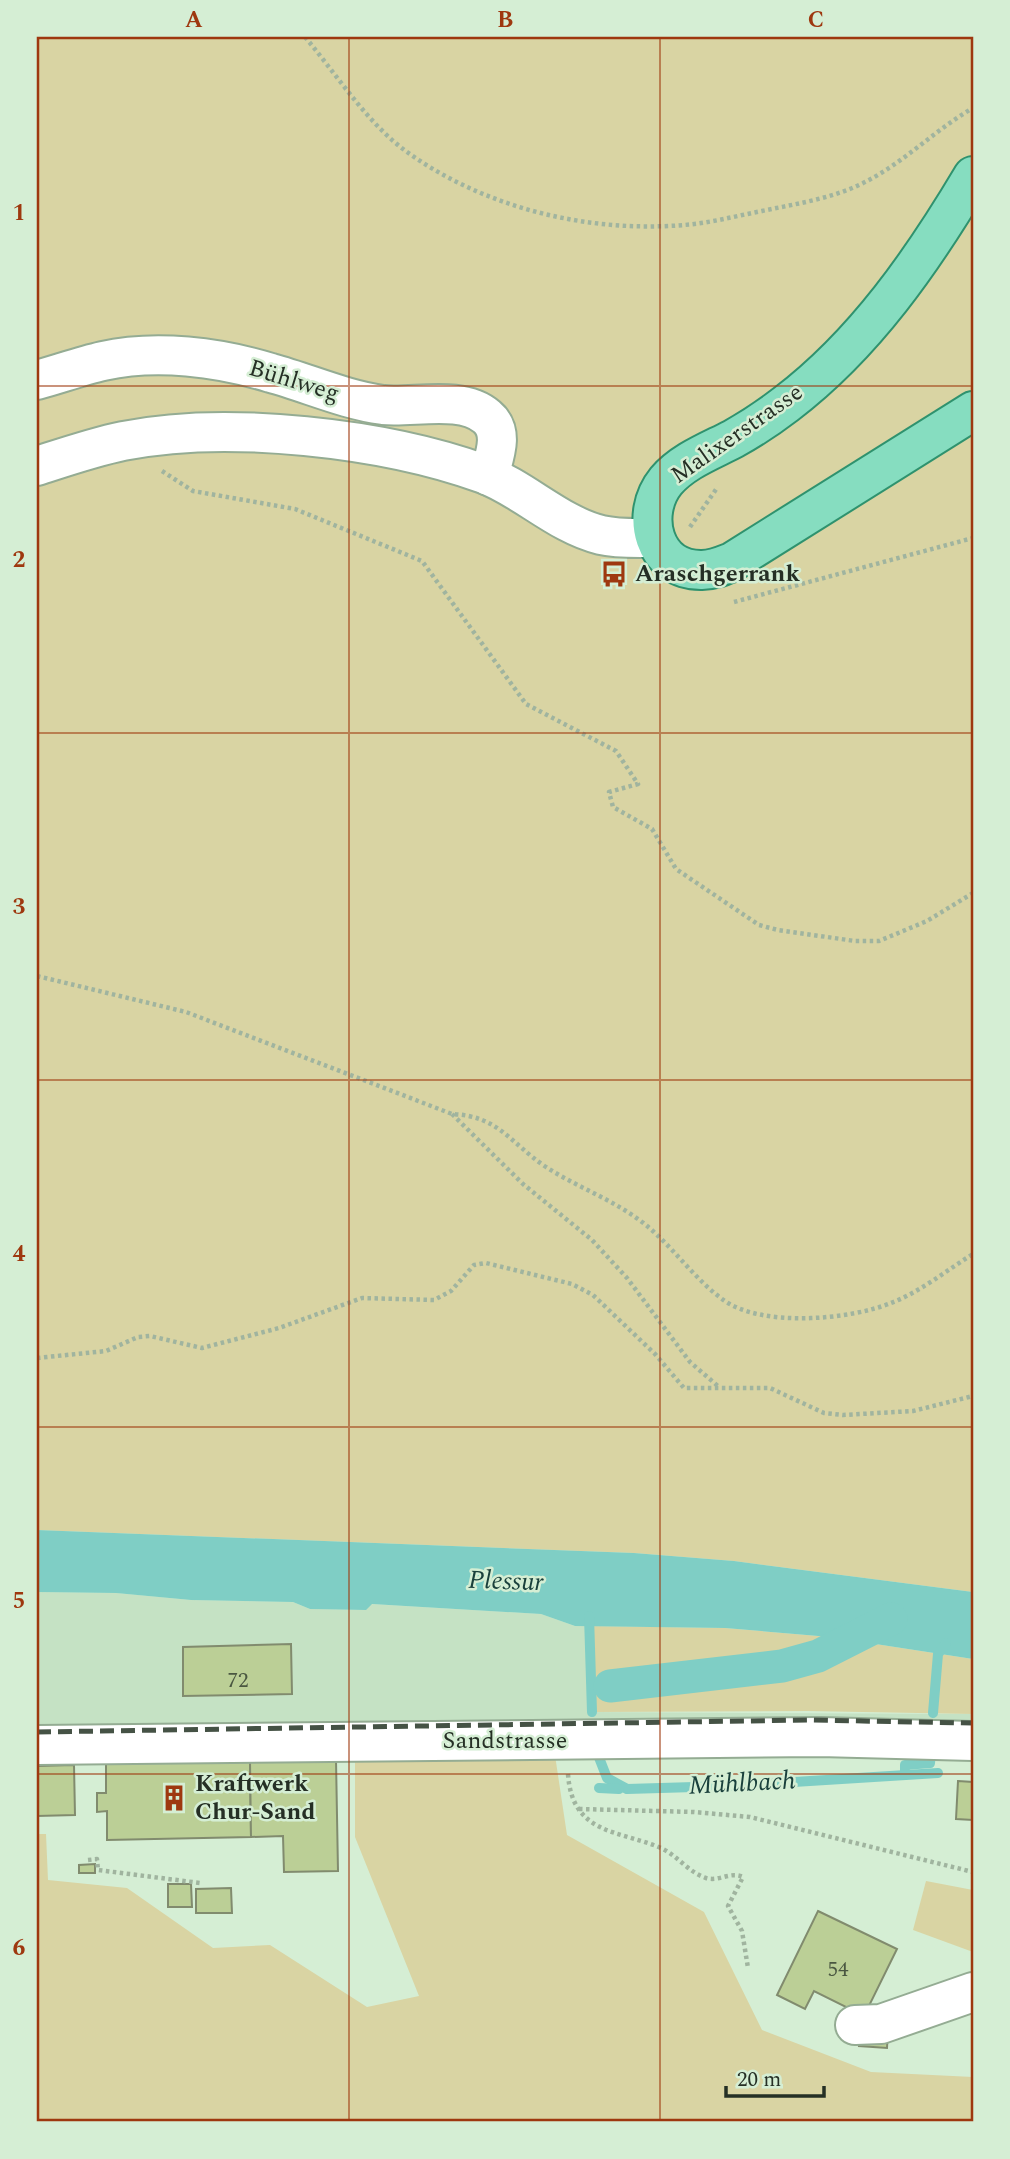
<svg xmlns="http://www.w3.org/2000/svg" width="1010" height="2159" viewBox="0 0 1010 2159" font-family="Spectral,serif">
<rect width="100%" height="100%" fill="#d5eed4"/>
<!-- built -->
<path fill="#c5e2c4" d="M37,1592L116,1593L191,1600L293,1602L310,1609L365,1610L371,1604L541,1614L575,1626H589L592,1712L973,1714V1741L37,1745Z"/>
<!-- green -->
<g fill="#d9d4a3">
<path d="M37,37H973V1592L734,1561L634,1553L37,1530Z"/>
<path d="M589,1626L725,1628L830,1637L973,1659V1714L808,1711L592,1712Z"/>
<path d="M355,1741L553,1742L567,1835L704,1912L762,2030L871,2072L973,2077V2122H37V1834H46L48,1880L127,1888L213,1948L270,1945L367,2007L419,1996L355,1837Z"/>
<path d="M926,1881L973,1890V1952L913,1930Z"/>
</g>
<!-- water -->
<path fill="#7fcec5" d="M37,1530L634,1553L734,1561L973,1592V1659L830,1637L725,1628L575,1626L541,1614L372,1604L366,1610L310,1609L293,1602L191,1600L116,1593L37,1592Z"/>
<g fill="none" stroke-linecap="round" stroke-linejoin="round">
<!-- stream -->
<g stroke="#7fcec5" stroke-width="10">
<path d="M589,1616L592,1712"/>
<path d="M933,1713L938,1654L946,1643"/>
<path d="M598,1755L607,1778L627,1789L728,1786L938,1773"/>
<path d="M905,1775V1765L930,1763L931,1751"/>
<path d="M599,1788L619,1789"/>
</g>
<!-- canal -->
<path stroke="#7fcec5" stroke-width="33" d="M610,1686L782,1666L818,1656L891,1619"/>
</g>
<!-- building -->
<g fill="#bbcf96" stroke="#818b6e" stroke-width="2">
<path d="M291,1644L292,1694L183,1696V1647Z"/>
<path d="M250,1760L251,1837L107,1840V1811L97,1812V1793H106V1763Z"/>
<path d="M336,1760L338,1871L284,1872L283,1836L251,1837L250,1761Z"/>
<path d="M74,1765L75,1815L37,1816V1766Z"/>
<path d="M958,1781L973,1782V1820L956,1819Z"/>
<path d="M95,1864V1873H79V1865Z"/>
<path d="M168,1884H191L192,1907H168Z"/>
<path d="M231,1888L232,1913H196V1889Z"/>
<path d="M818,1911L897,1949L864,2016L814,1991L805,2009L777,1995Z"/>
<path d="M861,2029L888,2031L887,2048L859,2046Z"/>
</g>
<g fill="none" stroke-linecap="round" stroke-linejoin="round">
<!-- minor casing -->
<g stroke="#94ac93" stroke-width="42">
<g id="minor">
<path d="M37,380C59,374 81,366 103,361C156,349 219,357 271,373C308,383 345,400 383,405C414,408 462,395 487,417C505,432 494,457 489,476"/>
<path d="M37,1745L820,1737L973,1741"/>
<path d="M855,2025L881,2024L973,1992"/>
</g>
</g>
<!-- tertiary casing -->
<g stroke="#94ac93" stroke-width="42">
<path id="tertiary" d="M37,466C65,457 94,447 123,441C227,420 385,438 484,474C524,489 559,525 601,535C618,539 636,538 654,538"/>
</g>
<!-- primary casing -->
<g stroke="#2f926e" stroke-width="42">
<path id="primary" d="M973,176C923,260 865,344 786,404C769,417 751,429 733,439C710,451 683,461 666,481C639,514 653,571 702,570C713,570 722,566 732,562L973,411"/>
</g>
<!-- path -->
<g stroke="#a0b49f" stroke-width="4.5" stroke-dasharray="3.5 3.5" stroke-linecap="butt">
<path d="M305,37C337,75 367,123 407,152C485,208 588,233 684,225C710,223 736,216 762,211C795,204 829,199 859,185C902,165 933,131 973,108"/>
<path d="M162,471L193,491L295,509L422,561L526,704L616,751L638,784L609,792L613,807L652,829L676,869L759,925L778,930L855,941H879L927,921L973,893"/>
<path d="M690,527L717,488"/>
<path d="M734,602L973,538"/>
<path d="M37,976L186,1012L452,1114C499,1116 510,1143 546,1167C575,1186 609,1198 638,1219C670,1242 691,1276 722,1299C760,1328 849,1320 891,1303C920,1292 947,1270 973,1254"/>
<path d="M452,1114L523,1184L592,1240L627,1278L690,1362L719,1387"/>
<path d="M37,1358L106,1351L138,1337L150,1336L202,1348L279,1328L362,1298L434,1300L451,1291L474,1265L486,1263L572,1284L593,1295L655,1354L684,1388H770L824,1413L843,1415L913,1411L973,1396"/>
<path d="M568,1774C572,1835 619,1830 661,1848C678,1856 688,1872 706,1878C719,1882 730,1871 743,1877L728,1906L742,1931L748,1968"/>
<path d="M579,1809L694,1812L750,1817L973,1872"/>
<path d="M88,1860L97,1859L98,1870L200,1883"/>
</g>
<!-- minor -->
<use href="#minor" stroke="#fff" stroke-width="38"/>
<!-- tertiary -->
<use href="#tertiary" stroke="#fff" stroke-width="38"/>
<!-- primary -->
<use href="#primary" stroke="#86ddc0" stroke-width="38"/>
<!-- rail -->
<path stroke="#455245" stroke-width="5" stroke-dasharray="14 7" stroke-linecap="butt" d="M37,1732L808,1720L973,1723"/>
</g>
<!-- grid -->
<path fill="none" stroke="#9e380f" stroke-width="2" stroke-opacity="0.55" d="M349,37V2122M660,37V2122M37,386H973M37,733H973M37,1080H973M37,1427H973M37,1774H973"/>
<!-- icons -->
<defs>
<g id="bus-bare" transform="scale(2.1)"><path d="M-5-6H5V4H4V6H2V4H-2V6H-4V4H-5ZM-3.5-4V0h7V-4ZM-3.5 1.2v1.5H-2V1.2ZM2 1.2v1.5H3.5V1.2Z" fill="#9e380f" stroke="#d5eed4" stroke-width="2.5" paint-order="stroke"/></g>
<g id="building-bare" transform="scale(2.1)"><path d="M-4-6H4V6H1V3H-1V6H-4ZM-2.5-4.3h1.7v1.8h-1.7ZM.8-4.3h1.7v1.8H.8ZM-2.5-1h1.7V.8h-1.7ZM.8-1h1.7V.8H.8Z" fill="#9e380f" stroke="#d5eed4" stroke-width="2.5" paint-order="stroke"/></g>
</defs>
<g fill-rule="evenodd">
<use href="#bus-bare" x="614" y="574"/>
<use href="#building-bare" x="174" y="1798"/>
</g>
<g text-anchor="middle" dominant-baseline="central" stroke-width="5" stroke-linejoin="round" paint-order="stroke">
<!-- number labels -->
<g font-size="21" fill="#4a5741">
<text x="238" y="1681">72</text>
<text x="838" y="1970">54</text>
</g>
<!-- street labels -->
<g font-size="24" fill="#252f25" stroke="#d5eed4">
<text transform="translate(294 381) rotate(17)">Bühlweg</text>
<text transform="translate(737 434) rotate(-35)">Malixerstrasse</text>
<text x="505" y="1741">Sandstrasse</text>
</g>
<!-- poi labels -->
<g font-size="24" font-weight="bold" fill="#252f25" stroke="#d5eed4" text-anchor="start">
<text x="635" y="574">Araschgerrank</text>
<text x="195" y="1784">Kraftwerk<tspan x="195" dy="28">Chur-Sand</tspan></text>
</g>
<!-- water labels -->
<g font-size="26" font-style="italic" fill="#1a403c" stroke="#d5eed4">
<text transform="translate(506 1581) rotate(2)">Plessur</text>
<text transform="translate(742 1783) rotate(-3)">Mühlbach</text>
</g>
</g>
<!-- border -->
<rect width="1010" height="2159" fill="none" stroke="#d5eed4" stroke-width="77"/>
<!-- scale -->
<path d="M726 2086v10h98v-10" fill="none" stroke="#252f25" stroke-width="3.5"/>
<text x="737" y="2086" font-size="21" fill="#252f25" stroke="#d5eed4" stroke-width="5" paint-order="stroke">20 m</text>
<rect x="38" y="38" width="934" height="2082" fill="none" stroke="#9e380f" stroke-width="2.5"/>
<g font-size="23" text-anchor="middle" font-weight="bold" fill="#9e380f">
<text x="194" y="27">A</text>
<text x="505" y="27">B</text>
<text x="816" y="27">C</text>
<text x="19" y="220">1</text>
<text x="19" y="567">2</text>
<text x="19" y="914">3</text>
<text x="19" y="1261">4</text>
<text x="19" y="1608">5</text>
<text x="19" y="1955">6</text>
</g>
</svg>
